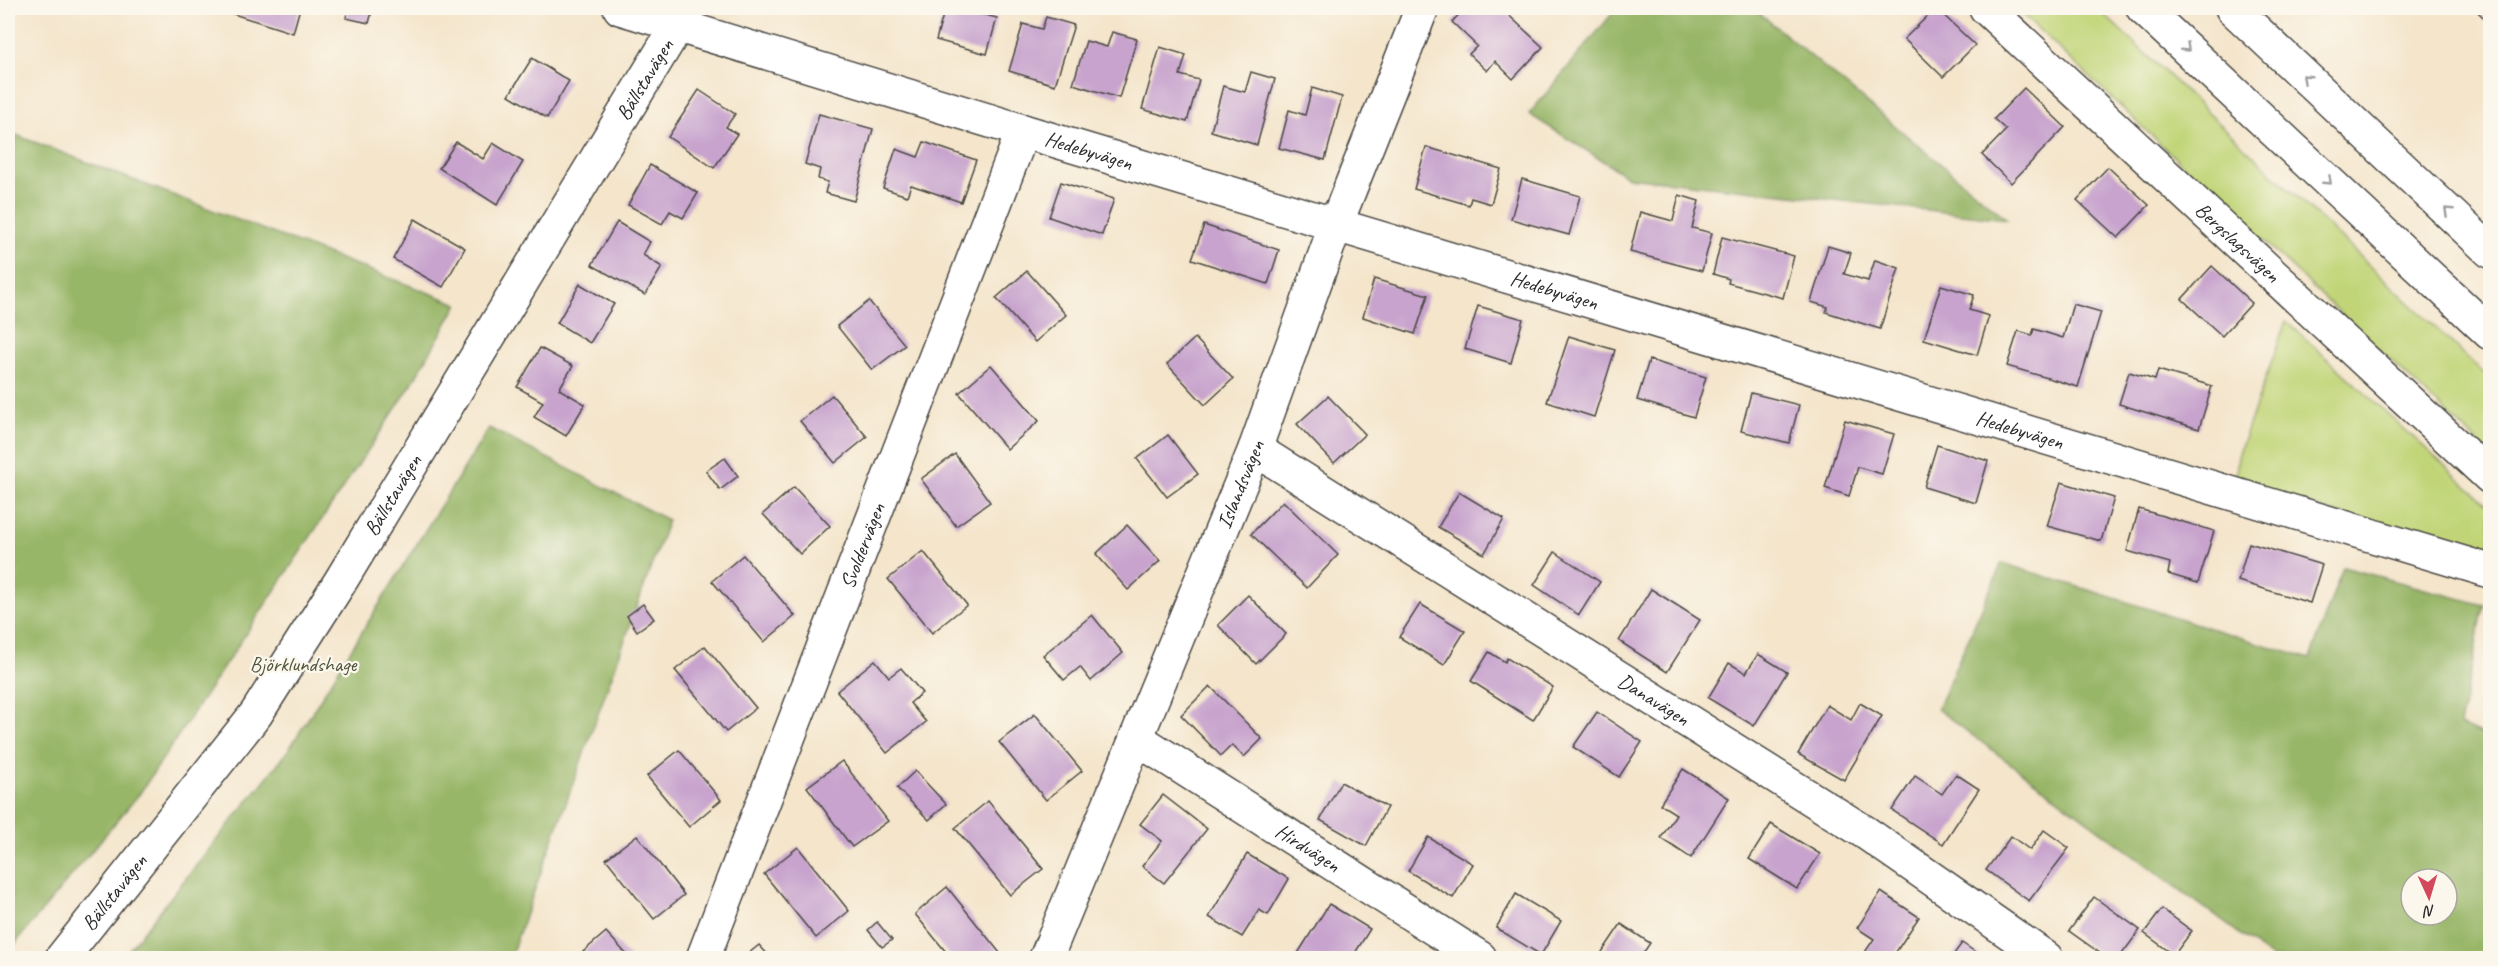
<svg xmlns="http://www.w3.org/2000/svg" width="2498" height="966" viewBox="0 0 2498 966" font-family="Caveat,sans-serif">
<rect width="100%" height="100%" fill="#fbf7ec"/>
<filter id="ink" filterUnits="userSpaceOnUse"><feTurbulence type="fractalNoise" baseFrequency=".0167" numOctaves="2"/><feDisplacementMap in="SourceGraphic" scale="12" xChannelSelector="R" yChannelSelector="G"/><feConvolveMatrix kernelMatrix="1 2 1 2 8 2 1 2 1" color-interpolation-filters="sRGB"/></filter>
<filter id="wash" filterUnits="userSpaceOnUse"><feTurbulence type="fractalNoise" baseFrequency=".008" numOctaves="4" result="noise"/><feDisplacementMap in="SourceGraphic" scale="24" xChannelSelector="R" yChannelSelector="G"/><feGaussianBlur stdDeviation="1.35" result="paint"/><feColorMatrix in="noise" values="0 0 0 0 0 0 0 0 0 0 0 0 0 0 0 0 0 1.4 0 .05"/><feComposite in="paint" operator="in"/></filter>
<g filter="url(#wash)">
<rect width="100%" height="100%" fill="#f4e5cb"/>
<!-- green -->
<g fill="#c1d578" stroke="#768052" stroke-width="1.5">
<path d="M2016,8H2097L2490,379V454Z"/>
<path d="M2286,321L2490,507V559L2235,483L2238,456Z"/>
</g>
<!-- forest -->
<g fill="#98b668" stroke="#62704a" stroke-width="1.5" fill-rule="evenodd">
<path d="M1617,8H1753L2007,219L1628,177L1529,114Z"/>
<path d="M8,132L458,304L410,387L140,793L8,952Z"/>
<path d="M489,428L668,520L510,958H122L288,751Z"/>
<path d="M2002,563L2310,659L2343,567L2484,605L2460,725L2490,738V958H2272L1937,709ZM2411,879H2447V915H2411Z"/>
</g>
<g id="blocks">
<!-- building -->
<g fill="#c7a3cd">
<path d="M222,8H300L293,33L221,10Z"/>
<path d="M348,8H373L369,23L346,18Z"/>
<path d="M945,8H979L977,13L997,18L987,54L936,40Z"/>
<path d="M1465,8H1501L1543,47L1513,79L1495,61L1487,71L1469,54L1477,46L1452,22Z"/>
<path d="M1936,8L1975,45L1943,77L1904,39Z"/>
<path d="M2474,8H2490V24Z"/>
<path d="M1046,17L1074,25L1055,85L1009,71L1023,24L1042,29Z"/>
<path d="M1112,32L1137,39L1119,98L1073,84L1086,41L1107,47Z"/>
<path d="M1160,47L1186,55L1180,75L1199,80L1187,122L1142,109Z"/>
<path d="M532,58L569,81L547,118L509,95Z"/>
<path d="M1251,72L1275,79L1257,145L1211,131L1223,86L1245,92Z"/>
<path d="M1312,88L1342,97L1325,160L1279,148L1289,110L1305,115Z"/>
<path d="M2024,88L2065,127L2011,183L1982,155L2006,130L1994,119Z"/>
<path d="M699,90L735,114L726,127L737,134L714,168L668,137Z"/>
<path d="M819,114L873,129L854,201L825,193L828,182L818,179L820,169L805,164Z"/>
<path d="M456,142L483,159L493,143L523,162L497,205L439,168Z"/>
<path d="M924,142L976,160L961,202L911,185L907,196L883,188L896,149L918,157Z"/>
<path d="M1426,147L1501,169L1491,204L1471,198L1469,205L1414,189Z"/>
<path d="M650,165L698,193L683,218L670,211L662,224L628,205Z"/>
<path d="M2108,167L2149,205L2118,238L2077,200Z"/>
<path d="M1522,179L1580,196L1569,235L1511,219Z"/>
<path d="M1061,182L1114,199L1102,235L1049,217Z"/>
<path d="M1679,195L1699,201L1692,228L1712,233L1702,271L1630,252L1640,212L1673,221Z"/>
<path d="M415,219L465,248L443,287L393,259Z"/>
<path d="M617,222L650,242L643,255L662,267L645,295L592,265Z"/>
<path d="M1204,225L1279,250L1268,284L1192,259Z"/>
<path d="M1722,237L1794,256L1783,298L1728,283L1729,279L1713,274Z"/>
<path d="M1828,246L1851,253L1844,274L1868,281L1875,260L1899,268L1880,329L1826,312L1828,307L1811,302Z"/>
<path d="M2212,266L2252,303L2222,336L2182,299Z"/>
<path d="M1027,271L1066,315L1035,342L996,298Z"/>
<path d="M1374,279L1428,295L1415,334L1363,317Z"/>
<path d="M580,284L614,304L590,343L557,323Z"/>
<path d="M1941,285L1974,295L1969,310L1989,316L1977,355L1924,339Z"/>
<path d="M869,301L905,345L872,370L837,326Z"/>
<path d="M2073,304L2101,312L2078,387L2007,366L2018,331L2032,335L2034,329L2063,338Z"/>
<path d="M1478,306L1523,319L1511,363L1465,349Z"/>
<path d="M1569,336L1615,350L1594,417L1547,402Z"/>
<path d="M1195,338L1233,379L1205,405L1167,364Z"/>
<path d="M540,348L573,366L559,389L585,404L566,436L534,417L543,402L517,387Z"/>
<path d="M1649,360L1706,377L1694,417L1637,400Z"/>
<path d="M991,365L1039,421L1007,449L959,393Z"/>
<path d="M2158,370L2212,386L2199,429L2119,404L2129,372L2155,380Z"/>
<path d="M1751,393L1799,405L1789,443L1741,431Z"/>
<path d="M832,395L867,437L835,463L800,421Z"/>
<path d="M1328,396L1365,434L1334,463L1297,424Z"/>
<path d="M1845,420L1894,434L1882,474L1858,467L1849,496L1825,488Z"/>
<path d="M1168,435L1198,474L1167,497L1137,459Z"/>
<path d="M1937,445L1988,461L1976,503L1924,487Z"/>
<path d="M955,454L990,502L956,526L921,479Z"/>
<path d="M725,458L738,476L720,490L706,471Z"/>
<path d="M2061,482L2114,498L2101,541L2047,526Z"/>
<path d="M794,487L830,526L800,554L763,514Z"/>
<path d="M1459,492L1504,519L1484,554L1438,527Z"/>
<path d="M1283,501L1338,555L1307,588L1251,534Z"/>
<path d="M2139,509L2214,531L2198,583L2168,574L2170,563L2127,551Z"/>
<path d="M1127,525L1160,561L1128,590L1096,554Z"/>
<path d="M2249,543L2322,565L2310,603L2238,581Z"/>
<path d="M923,551L967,605L932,633L888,579Z"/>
<path d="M1555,552L1600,582L1579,615L1534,585Z"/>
<path d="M743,555L795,616L764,642L712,581Z"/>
<path d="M1651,589L1700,620L1667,672L1619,641Z"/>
<path d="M1248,595L1286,634L1256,664L1218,625Z"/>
<path d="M643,604L654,619L637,631L627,616Z"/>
<path d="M1420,604L1465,631L1444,665L1399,637Z"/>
<path d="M1092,615L1123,653L1091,681L1080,667L1064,680L1043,655Z"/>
<path d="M705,646L756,708L726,732L675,670Z"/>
<path d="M1489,652L1505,662L1507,658L1553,687L1533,720L1471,681Z"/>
<path d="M1758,654L1787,672L1754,726L1708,698L1729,663L1746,673Z"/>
<path d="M875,660L889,677L901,668L922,693L910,703L926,722L887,753L837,691Z"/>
<path d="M1210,686L1262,739L1244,757L1232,745L1221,756L1181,715Z"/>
<path d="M1860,703L1882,716L1844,780L1798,754L1827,705L1851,720Z"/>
<path d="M1597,712L1642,742L1619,777L1573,747Z"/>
<path d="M1035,714L1082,771L1046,800L999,742Z"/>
<path d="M679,750L721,800L689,827L647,776Z"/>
<path d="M842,761L888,821L852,847L807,787Z"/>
<path d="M1683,769L1729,798L1691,858L1661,838L1676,814L1660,804Z"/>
<path d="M915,771L946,804L929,820L897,788Z"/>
<path d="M1956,774L1979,789L1943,844L1892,810L1915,776L1942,794Z"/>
<path d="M1341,782L1387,807L1366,846L1320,820Z"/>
<path d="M1163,795L1207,829L1164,883L1142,866L1162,841L1140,824Z"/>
<path d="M988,801L1043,869L1010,895L955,828Z"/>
<path d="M1771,824L1820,854L1797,889L1749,859Z"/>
<path d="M2044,830L2069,848L2029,901L1986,870L2011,836L2030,850Z"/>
<path d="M637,835L684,895L654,919L606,859Z"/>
<path d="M1428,837L1473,864L1453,898L1408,871Z"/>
<path d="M798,847L849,911L816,938L764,874Z"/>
<path d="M1247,854L1289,879L1268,915L1259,910L1242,937L1209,917Z"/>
<path d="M947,887L1004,958H951L915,914Z"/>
<path d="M1881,892L1919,917L1892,958H1861L1874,939L1857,928Z"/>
<path d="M1516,894L1561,921L1541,955L1496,928Z"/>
<path d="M2094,897L2140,930L2119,958H2107L2069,931Z"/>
<path d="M1329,904L1370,929L1352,958H1295Z"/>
<path d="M2162,909L2192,931L2174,955L2144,933Z"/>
<path d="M877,922L892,940L882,947L868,930Z"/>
<path d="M1621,924L1650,943L1640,958H1598Z"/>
<path d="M606,932L630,958H576Z"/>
<path d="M1962,943L1984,958H1951Z"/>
<path d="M759,945L771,958H743Z"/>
</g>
</g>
</g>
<g filter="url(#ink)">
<use href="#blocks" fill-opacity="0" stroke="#494743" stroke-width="1.5"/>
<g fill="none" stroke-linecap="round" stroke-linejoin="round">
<!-- minor casing -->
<g stroke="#494743" stroke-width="36">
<g id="minor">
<path id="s1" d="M620,8L1023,131L2490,571"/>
<path id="s2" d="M1986,8L2490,477"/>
<path id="s3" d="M1255,449L1866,833L2046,958"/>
<path id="s4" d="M1136,738L1480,958"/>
<path id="s5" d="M703,958L1023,131"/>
<path id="s6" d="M1046,958L1255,449L1336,224L1422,8"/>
</g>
</g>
<!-- tertiary casing -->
<g stroke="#494743" stroke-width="36">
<g id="tertiary">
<path id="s7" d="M62,958L256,714L340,582L688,8"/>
</g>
</g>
<!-- secondary casing -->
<g stroke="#494743" stroke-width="36">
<g id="secondary">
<path d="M2143,8L2490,333"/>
<path d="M2232,8L2490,251"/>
</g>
</g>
<!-- minor -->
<use href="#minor" stroke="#fff" stroke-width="33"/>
<!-- tertiary -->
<use href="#tertiary" stroke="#fff" stroke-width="33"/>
<!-- secondary -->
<use href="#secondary" stroke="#fff" stroke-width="33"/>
</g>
<!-- one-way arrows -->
<defs><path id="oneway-chevron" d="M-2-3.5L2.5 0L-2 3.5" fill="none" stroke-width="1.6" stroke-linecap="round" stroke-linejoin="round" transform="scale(1.5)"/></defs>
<g stroke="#a0a0a0">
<use href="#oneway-chevron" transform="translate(2186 48) rotate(43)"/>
<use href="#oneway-chevron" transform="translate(2306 78) rotate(-137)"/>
<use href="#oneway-chevron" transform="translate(2328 181) rotate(43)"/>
<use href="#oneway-chevron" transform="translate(2448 211) rotate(-137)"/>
</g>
</g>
<g text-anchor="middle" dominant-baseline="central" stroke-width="4.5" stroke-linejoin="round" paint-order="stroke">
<!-- street labels -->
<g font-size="21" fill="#2b2b2b" stroke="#fbf7ec">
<text stroke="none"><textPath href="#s7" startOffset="1056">Bällstavägen</textPath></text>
<text stroke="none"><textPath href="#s1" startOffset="490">Hedebyvägen</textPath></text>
<text stroke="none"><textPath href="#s2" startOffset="344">Bergslagsvägen</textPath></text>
<text stroke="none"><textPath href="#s1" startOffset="976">Hedebyvägen</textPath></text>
<text stroke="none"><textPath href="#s1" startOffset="1462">Hedebyvägen</textPath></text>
<text stroke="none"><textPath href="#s6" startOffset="512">Islandsvägen</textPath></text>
<text stroke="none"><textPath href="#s7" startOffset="570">Bällstavägen</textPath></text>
<text stroke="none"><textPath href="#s5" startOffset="442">Svoldervägen</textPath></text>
<text stroke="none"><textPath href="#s3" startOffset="471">Danavägen</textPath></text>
<text stroke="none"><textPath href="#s4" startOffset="204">Hirdvägen</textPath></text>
<text stroke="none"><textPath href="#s7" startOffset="84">Bällstavägen</textPath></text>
</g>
<!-- park labels -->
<g font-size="21" fill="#50563e" stroke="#fbf7ec">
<text x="303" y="664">Björklundshage</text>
</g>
</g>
<!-- margin -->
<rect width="2498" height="966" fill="none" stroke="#fbf7ec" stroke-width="30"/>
<!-- north arrow -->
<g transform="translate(2429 897) rotate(176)"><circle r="28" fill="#fbf7ec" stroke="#a8a59f" stroke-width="1.5"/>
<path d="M0-4.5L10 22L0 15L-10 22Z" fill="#d1495b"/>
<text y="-9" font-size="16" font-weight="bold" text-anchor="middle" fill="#2b2b2b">N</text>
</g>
</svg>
